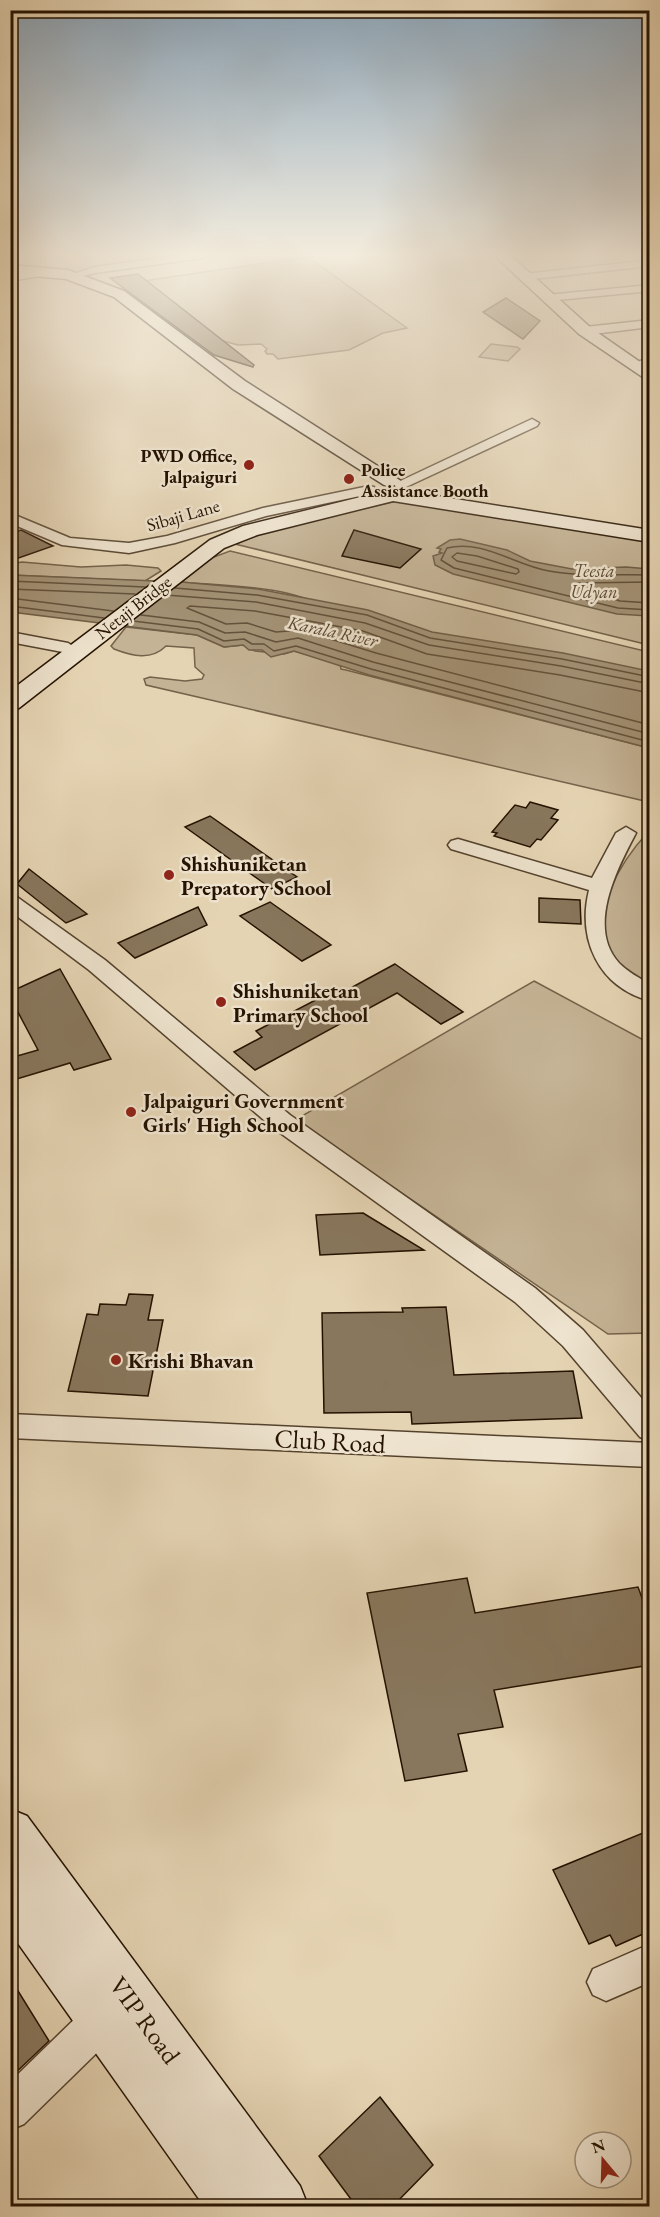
<svg xmlns="http://www.w3.org/2000/svg" width="660" height="2217" viewBox="0 0 660 2217" font-family="'EB Garamond',serif">
<rect width="100%" height="100%" fill="#e5d4b3"/>
<filter id="stains"><feTurbulence type="fractalNoise" baseFrequency=".00333" numOctaves="4"/><feColorMatrix values="0 0 0 0 .2 0 0 0 0 .09 0 0 0 0 .02 0 0 0 .5 -.17"/></filter>
<radialGradient id="worn" r=".72"><stop offset=".6" stop-color="#630" stop-opacity="0"/><stop offset="1" stop-color="#630" stop-opacity=".3"/></radialGradient>
<!-- green -->
<g fill="#c4b395" stroke="#74624a" stroke-width="1.5">
<path d="M308,257L407,328L383,333L349,350L278,359L273,354H267L265,351L267,349L261,344L238,345L223,341L143,281Z"/>
<path d="M491,344L517,347L520,349L508,361L479,357Z"/>
<path d="M397,501L649,539V645L235,544L275,529Z"/>
<path d="M230,551L649,652V678L520,653L325,608C289,585 224,586 181,582L206,560Z"/>
<path d="M22,562L81,567L126,565L158,568L161,571L145,581L11,575L10,564Z"/>
<path d="M126,627L197,635L224,647L243,645L255,651L284,654L294,651L340,664L341,669L346,670L649,748V802L146,685L144,679L150,677L185,681L202,679L204,675L195,667L194,648L166,646C151,661 132,656 114,649L111,646Z"/>
<path d="M649,831V988C637,978 620,969 612,955C587,914 621,861 649,831Z"/>
<path d="M534,981L649,1043V1333L608,1334L295,1120Z"/>
</g>
<!-- water -->
<g fill="#a39276" stroke="#705f47" stroke-width="1.5">
<path d="M460,539L507,550L530,561L572,569L626,567L649,569V616L617,614L453,574L435,565L433,556L442,553L439,552L441,549L437,548L450,540Z"/>
<path d="M10,575L181,582L258,589L368,610L432,632L563,653L649,671V748L369,675L294,651L271,657L262,650H249L243,645L224,647L197,635L11,612Z"/>
</g>
<g fill="none" stroke-linecap="round" stroke-linejoin="round">
<!-- shore -->
<g stroke="#64523b" stroke-width="1.5">
<path d="M457,553L477,556L518,569L519,572L516,574L457,561L452,557Z"/>
<path d="M650,575C616,574 582,577 549,571C514,565 483,539 447,548L441,560L454,568L618,608L650,610"/>
<path d="M10,581L145,587"/>
<path d="M650,582L577,583L575,586L620,601L650,603"/>
<path d="M175,588L257,595L367,615L430,638L562,659L650,677"/>
<path d="M10,589L135,594"/>
<path d="M166,595L256,602L365,623L429,645L561,666L650,684"/>
<path d="M10,598L113,611"/>
<path d="M10,606L104,618"/>
<path d="M141,615L199,622L225,633L245,632L276,642L298,638L373,662L650,734"/>
<path d="M133,621L198,629L224,641L244,639L252,644H264L274,651L296,646L371,669L650,742"/>
<path d="M650,693L560,675L427,654L363,631L255,611L190,606L187,608L226,624L247,623L276,632L301,630L376,653L650,725"/>
</g>
</g>
<!-- building -->
<g fill="#88775d" stroke="#241200" stroke-width="1.5">
<path d="M138,274L254,365L253,367L214,355L110,278Z"/>
<path d="M506,298L540,321L523,339L483,312Z"/>
<path d="M21,530L53,546L10,561V534Z"/>
<path d="M354,530L421,549L400,568L342,556Z"/>
<path d="M530,802L558,810L551,818L558,820L541,840L537,839L530,847L494,836L497,833L492,832L515,805L526,808Z"/>
<path d="M210,816L297,877L272,889L185,827Z"/>
<path d="M29,869L87,914L66,923L17,884Z"/>
<path d="M539,898L580,900L581,924L539,922Z"/>
<path d="M270,902L331,945L302,961L240,916Z"/>
<path d="M198,907L207,925L135,958L118,943Z"/>
<path d="M395,964L463,1012L441,1024L397,993L255,1070L234,1052L262,1037L256,1031L331,992L336,996Z"/>
<path d="M60,969L111,1059L74,1070L70,1063L10,1081V1058L38,1050L10,997V992Z"/>
<path d="M363,1213L424,1250L320,1255L316,1215Z"/>
<path d="M129,1294L153,1295L148,1320H163L148,1396L68,1391L87,1314L98,1315L100,1304L126,1305Z"/>
<path d="M446,1307L454,1375L573,1371L582,1418L412,1424L411,1412L324,1413L322,1313L403,1312L402,1308Z"/>
<path d="M467,1578L475,1613L638,1587L650,1620V1665L494,1690L503,1727L458,1734L467,1771L405,1781L367,1593Z"/>
<path d="M650,1830V1931L616,1946L610,1935L589,1944L553,1870Z"/>
<path d="M10,1978L49,2041L10,2078Z"/>
<path d="M380,2097L433,2165L393,2206H356L319,2156Z"/>
</g>
<g fill="none" stroke-linecap="round" stroke-linejoin="round">
<!-- street casing -->
<g stroke="#54422d" stroke-width="3">
<g id="street">
<path d="M180,255H208L203,258L95,273L72,279L67,276L95,267Z"/>
<path d="M650,260V266L524,280L519,277L524,274Z"/>
<path d="M48,269L52,270V274L10,281V275Z"/>
<path d="M650,285V291L547,301L541,298L547,295Z"/>
<path d="M650,320V327L585,335L579,331L585,327Z"/>
<path d="M650,357V365L634,370L628,366Z"/>
<path d="M532,419L539,423L537,426L406,487H396L394,484Z"/>
<path d="M369,486L374,487V493L266,516L175,543L129,553L62,545L10,523V513L70,538L129,543L167,536L263,508Z"/>
<path d="M10,632L68,643L76,648L68,653L10,642Z"/>
<path d="M626,827L636,833C618,867 586,927 619,963C628,972 639,978 650,984V1001C598,987 577,939 589,890L451,849L448,845L451,841L458,839L592,878L616,833Z"/>
<path d="M10,895L17,897L105,960L290,1115L535,1288L583,1330L650,1408V1441L640,1437L563,1346L515,1302L272,1127L89,970L10,911Z"/>
<path d="M10,1414L650,1443V1467L10,1438Z"/>
<path d="M650,1944V1982L606,2001L593,1995L587,1982L593,1969Z"/>
<path d="M103,2000L117,2005L122,2019L117,2033L24,2124L10,2130V2082L89,2005Z"/>
</g>
</g>
<!-- secondary casing -->
<g stroke="#241200" stroke-width="3">
<g id="secondary">
<path d="M494,255H510L591,328L650,369V382L579,334Z"/>
<path d="M10,265L68,270L124,291L245,381L401,481L391,487L384,485L233,389L114,297L66,279L10,274Z"/>
<path d="M393,489L650,530V542L393,501L257,535L224,548L19,708L10,710V691L210,540L243,526Z"/>
<path d="M10,1809L27,1816L300,2186L308,2206H204L10,1932Z"/>
</g>
</g>
<!-- street -->
<use href="#street" fill="#eee3ce" fill-rule="evenodd"/>
<!-- secondary -->
<use href="#secondary" fill="#eee3ce" fill-rule="evenodd"/>
</g>
<!-- sky -->
<linearGradient id="sky" x2="0" y2="1"><stop stop-color="#8ca6ba"/><stop offset="0.45" stop-color="#f3ecdd"/><stop offset="1" stop-color="#f3ecdd" stop-opacity="0"/></linearGradient>
<rect width="660" height="565" fill="url(#sky)"/>
<!-- markers -->
<g fill="#8f2418" stroke="#eee3ce" stroke-width="2">
<circle cx="249" cy="465" r="6"/>
<circle cx="349" cy="479" r="6"/>
<circle cx="169" cy="875" r="6"/>
<circle cx="221" cy="1002" r="6"/>
<circle cx="131" cy="1112" r="6"/>
<circle cx="116" cy="1360" r="6"/>
</g>
<g text-anchor="middle" dominant-baseline="central" stroke-width="5" stroke-linejoin="round" paint-order="stroke">
<!-- far-poi labels -->
<g font-size="18" font-weight="bold" fill="#241200" stroke="#eee3ce" text-anchor="end">
<text x="237" y="455">PWD Office,<tspan x="237" dy="21">Jalpaiguri</tspan></text>
<text x="361" y="469" text-anchor="start">Police<tspan x="361" dy="21">Assistance Booth</tspan></text>
</g>
<!-- far-street labels -->
<g font-size="18" fill="#241200" stroke="#eee3ce">
<text transform="translate(183 515) rotate(-16)">Sibaji Lane</text>
<text transform="translate(133 607) rotate(-38)">Netaji Bridge</text>
</g>
<!-- far-park labels -->
<g font-size="18" font-style="italic" fill="#5c4a34" stroke="#eee3ce">
<text x="594" y="570">Teesta<tspan x="594" dy="21">Udyan</tspan></text>
</g>
<!-- far-water labels -->
<g font-size="18" font-style="italic" fill="#57452f" stroke="#eee3ce">
<text transform="translate(333 631) rotate(12)">Karala River</text>
</g>
<!-- poi labels -->
<g font-size="21" font-weight="bold" fill="#241200" stroke="#eee3ce" text-anchor="start">
<text x="181" y="863">Shishuniketan<tspan x="181" dy="24">Prepatory School</tspan></text>
<text x="233" y="990">Shishuniketan<tspan x="233" dy="24">Primary School</tspan></text>
<text x="143" y="1100">Jalpaiguri Government<tspan x="143" dy="24">Girls' High School</tspan></text>
<text x="128" y="1360">Krishi Bhavan</text>
</g>
<!-- near-street labels -->
<g font-size="26" fill="#241200" stroke="#eee3ce">
<text transform="translate(330 1441) rotate(3)">Club Road</text>
<text transform="translate(145 2020) rotate(54)">VIP Road</text>
</g>
</g>
<!-- margin -->
<rect width="660" height="2217" fill="none" stroke="#e5d4b3" stroke-width="36"/>
<rect x="12" y="12" width="636" height="2193" fill="none" stroke="#241200" stroke-width="3"/>
<rect x="18" y="18" width="624" height="2181" fill="none" stroke="#241200" stroke-width="1.5"/>
<!-- north arrow -->
<g transform="translate(603 2160) rotate(341)"><circle r="28" fill="#eee3ce" stroke="#9d8f7c" stroke-width="1.5"/>
<path d="M0-4.5L10 22L0 15L-10 22Z" fill="#8f2418"/>
<text y="-9" font-size="16" font-weight="bold" text-anchor="middle" fill="#241200">N</text>
</g>
<rect width="100%" height="100%" filter="url(#stains)"/>
<rect width="100%" height="100%" fill="url(#worn)"/>
</svg>
